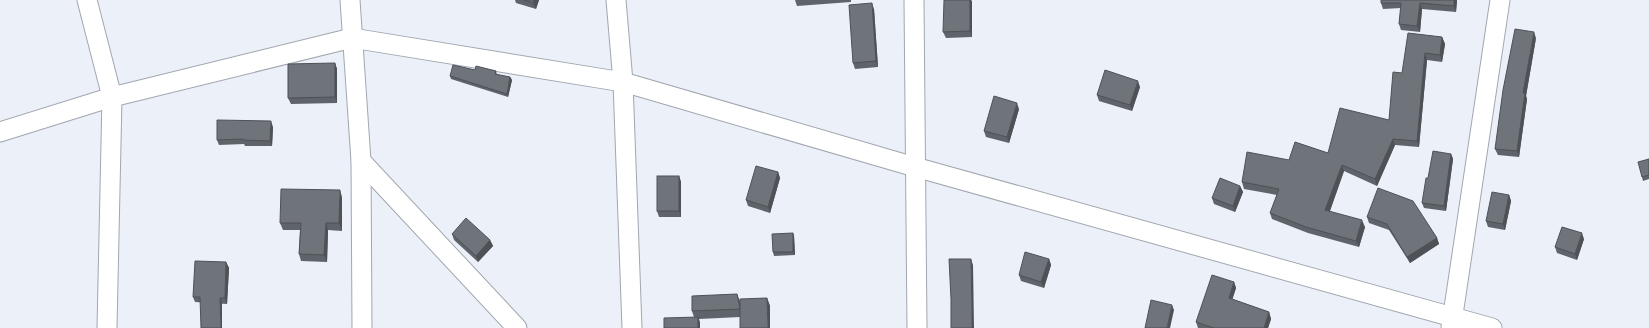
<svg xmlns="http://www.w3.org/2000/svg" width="1649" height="328" viewBox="0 0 1649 328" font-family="Jost,sans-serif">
<rect width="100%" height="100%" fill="#ebf0f9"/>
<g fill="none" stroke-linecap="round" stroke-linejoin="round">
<!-- minor casing -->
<g stroke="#a1a7af" stroke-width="21">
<g id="minor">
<path d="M87,0L112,97L107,328"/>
<path d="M350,0L361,161L362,328"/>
<path d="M616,0L623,82L632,328"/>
<path d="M914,0L917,328"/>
<path d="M0,132L112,97L352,38L623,82L915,167L1492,328"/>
<path d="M361,161L517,328"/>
<path d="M1451,328L1500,0"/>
</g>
</g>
<!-- minor -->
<use href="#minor" stroke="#fff" stroke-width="19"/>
</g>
<!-- wall -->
<g fill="#5f646a">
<path d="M515,0H539L536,9L516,3Z"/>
<path d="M795,0H851V2L797,6Z"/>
<path d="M1457,0L1456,12L1422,9L1420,32L1401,30L1399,24L1401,8L1383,9L1381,3Z"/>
<path d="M972,1V37L946,38L943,32Z"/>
<path d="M874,9L878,67L855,69L853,63Z"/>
<path d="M1442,37L1445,44L1442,62L1427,60L1419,147L1395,145L1377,186L1344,171L1330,211L1365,227L1359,247L1308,233L1272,219L1270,213L1277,195L1244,189L1242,182L1289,160L1328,153L1389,120L1402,73Z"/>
<path d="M1536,38L1526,96L1527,99L1519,157L1498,155L1495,149Z"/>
<path d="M335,63L337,69V103L291,104L288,98Z"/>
<path d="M475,70L496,71L497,75L510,77L512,80L508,97L451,79L450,76Z"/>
<path d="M1140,87L1132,111L1099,101L1097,95Z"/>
<path d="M1019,109L1009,143L986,137L984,131Z"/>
<path d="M273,127L272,146H245L244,144L219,145L217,140Z"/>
<path d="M1451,154L1453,159L1446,211L1424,208L1422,203Z"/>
<path d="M1649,159V179L1643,181L1642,177Z"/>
<path d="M778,172L780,178L770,213L748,206L746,200Z"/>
<path d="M679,176L681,182V217H659L657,211Z"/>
<path d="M1240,186L1243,192L1235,212L1214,204L1212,198Z"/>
<path d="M1509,195L1511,201L1505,230L1488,227L1486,221Z"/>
<path d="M342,197V231L328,230L327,262L301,261L299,254L300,230H283L280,223Z"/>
<path d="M1367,217L1437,238L1439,244L1410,263L1389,230L1369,223Z"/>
<path d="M793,233L794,236L795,255L774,256L773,252Z"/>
<path d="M452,234L490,240L493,246L478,262L454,240Z"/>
<path d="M1584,239L1577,260L1557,253L1555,247Z"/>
<path d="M1049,259L1051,265L1044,288L1021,281L1019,275Z"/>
<path d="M226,262L229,268L227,304L195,302L193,297Z"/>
<path d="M1234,282L1236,288L1232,299L1269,312L1271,319L1268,328H1198L1196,322Z"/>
<path d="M737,294L740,301L767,298L770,306L740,317L699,319L700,323L694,317L692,311Z"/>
</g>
<!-- shaded-wall -->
<g fill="#4e5156">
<path d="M534,0H539L536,9L533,3Z"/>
<path d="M970,0H971L972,1V37L970,31Z"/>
<path d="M1454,0H1457L1456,12L1454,6Z"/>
<path d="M872,3L874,9L878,67L876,61Z"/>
<path d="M1420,3L1422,9L1420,32L1417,26Z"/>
<path d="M1534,32L1536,38L1526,96L1527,99L1519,157L1517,151L1523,93Z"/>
<path d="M1442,37L1445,44L1442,62L1440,55Z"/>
<path d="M1425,53L1427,60L1419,147L1417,141Z"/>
<path d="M335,63L337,69V103L335,97Z"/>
<path d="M510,77L512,80L508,97L507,94Z"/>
<path d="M1138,81L1140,87L1132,111L1130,105Z"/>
<path d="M1017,103L1019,109L1009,143L1007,137Z"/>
<path d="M271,121L273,127L272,146L270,141Z"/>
<path d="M1393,139L1395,145L1377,186L1375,179Z"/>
<path d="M1451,154L1453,159L1446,211L1444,206Z"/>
<path d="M1342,165L1344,171L1328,216L1325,210Z"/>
<path d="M778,172L780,178L770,213L768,207Z"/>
<path d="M679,176L681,182V217L679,211Z"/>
<path d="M1240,186L1243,192L1235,212L1233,206Z"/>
<path d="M340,190L342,197V231L339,223Z"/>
<path d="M1509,195L1511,201L1505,230L1503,224Z"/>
<path d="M1362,220L1365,227L1359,247L1356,241Z"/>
<path d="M326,223L328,230L327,262L324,255Z"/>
<path d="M793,233L794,236L795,255L793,252Z"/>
<path d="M1582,233L1584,239L1577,260L1575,254Z"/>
<path d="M1437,238L1439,244L1410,263L1407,257Z"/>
<path d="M490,240L493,246L478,262L476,256Z"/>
<path d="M971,259L973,265L974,328H972Z"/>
<path d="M1049,259L1051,265L1044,288L1041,282Z"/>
<path d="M226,262L229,268L227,304L225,298Z"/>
<path d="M1234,282L1236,288L1231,304L1229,298Z"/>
<path d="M220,298L222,303V328H221Z"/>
<path d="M767,298L770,306V328H768Z"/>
<path d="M1172,305L1174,310L1170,328H1167Z"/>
<path d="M1269,312L1271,319L1268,328H1264Z"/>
<path d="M698,317L700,323V328H698Z"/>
</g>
<!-- building -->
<g fill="#6f747b" stroke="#4e5156">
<path d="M524,0H534L533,3Z"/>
<path d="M944,0H970V31L943,32Z"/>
<path d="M1381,0H1454V6L1420,3L1417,26L1399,24L1401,3H1381Z"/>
<path d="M872,3L876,61L853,63L849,5Z"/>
<path d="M1515,29L1534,32L1523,93H1525L1517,151L1495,149L1503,90Z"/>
<path d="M1408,33L1442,37L1440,55L1425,53L1417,141L1393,139L1375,179L1342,165L1325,210L1362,220L1356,241L1306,227L1270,213L1279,189L1242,182L1247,152L1289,160L1295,142L1328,153L1340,108L1389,120L1393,72L1402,73Z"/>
<path d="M335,63V97L288,98V64Z"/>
<path d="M453,65L475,70L476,66L496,71L495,74L510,77L507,94L450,76Z"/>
<path d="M1105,70L1138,81L1130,105L1097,95Z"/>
<path d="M994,96L1017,103L1007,137L984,131Z"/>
<path d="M217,120L271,121L270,141L243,140V139L217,140Z"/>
<path d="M1433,151L1451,154L1444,206L1422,203L1426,178H1428Z"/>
<path d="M1649,159V175L1642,177L1638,162Z"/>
<path d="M756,166L778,172L768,207L746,200Z"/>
<rect x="657" y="176" width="22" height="35"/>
<path d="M1220,178L1240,186L1233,206L1212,198Z"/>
<path d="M1378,188L1413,201L1437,238L1407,257L1387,224L1367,217Z"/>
<path d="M281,189L340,190L339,223H326L324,255L299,254L301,223H280Z"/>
<path d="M1492,192L1509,195L1503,224L1486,221Z"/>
<path d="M466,218L490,240L476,256L452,234Z"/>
<path d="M1562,227L1582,233L1575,254L1555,247Z"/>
<path d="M793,233V252H773L772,234Z"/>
<path d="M1025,252L1049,259L1041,282L1019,275Z"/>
<path d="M949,259H971L972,312V328H951V299Z"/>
<path d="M195,261L226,262L225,298H220L221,328H201L200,297H193Z"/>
<path d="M1212,275L1234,282L1229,298L1269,312L1264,328H1214L1196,322Z"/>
<path d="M737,294L740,309V299L767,298L768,328H740V309L692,311V296Z"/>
<path d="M1151,300L1172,305L1167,328H1145Z"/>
<path d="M698,317V328H664V318Z"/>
</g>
</svg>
